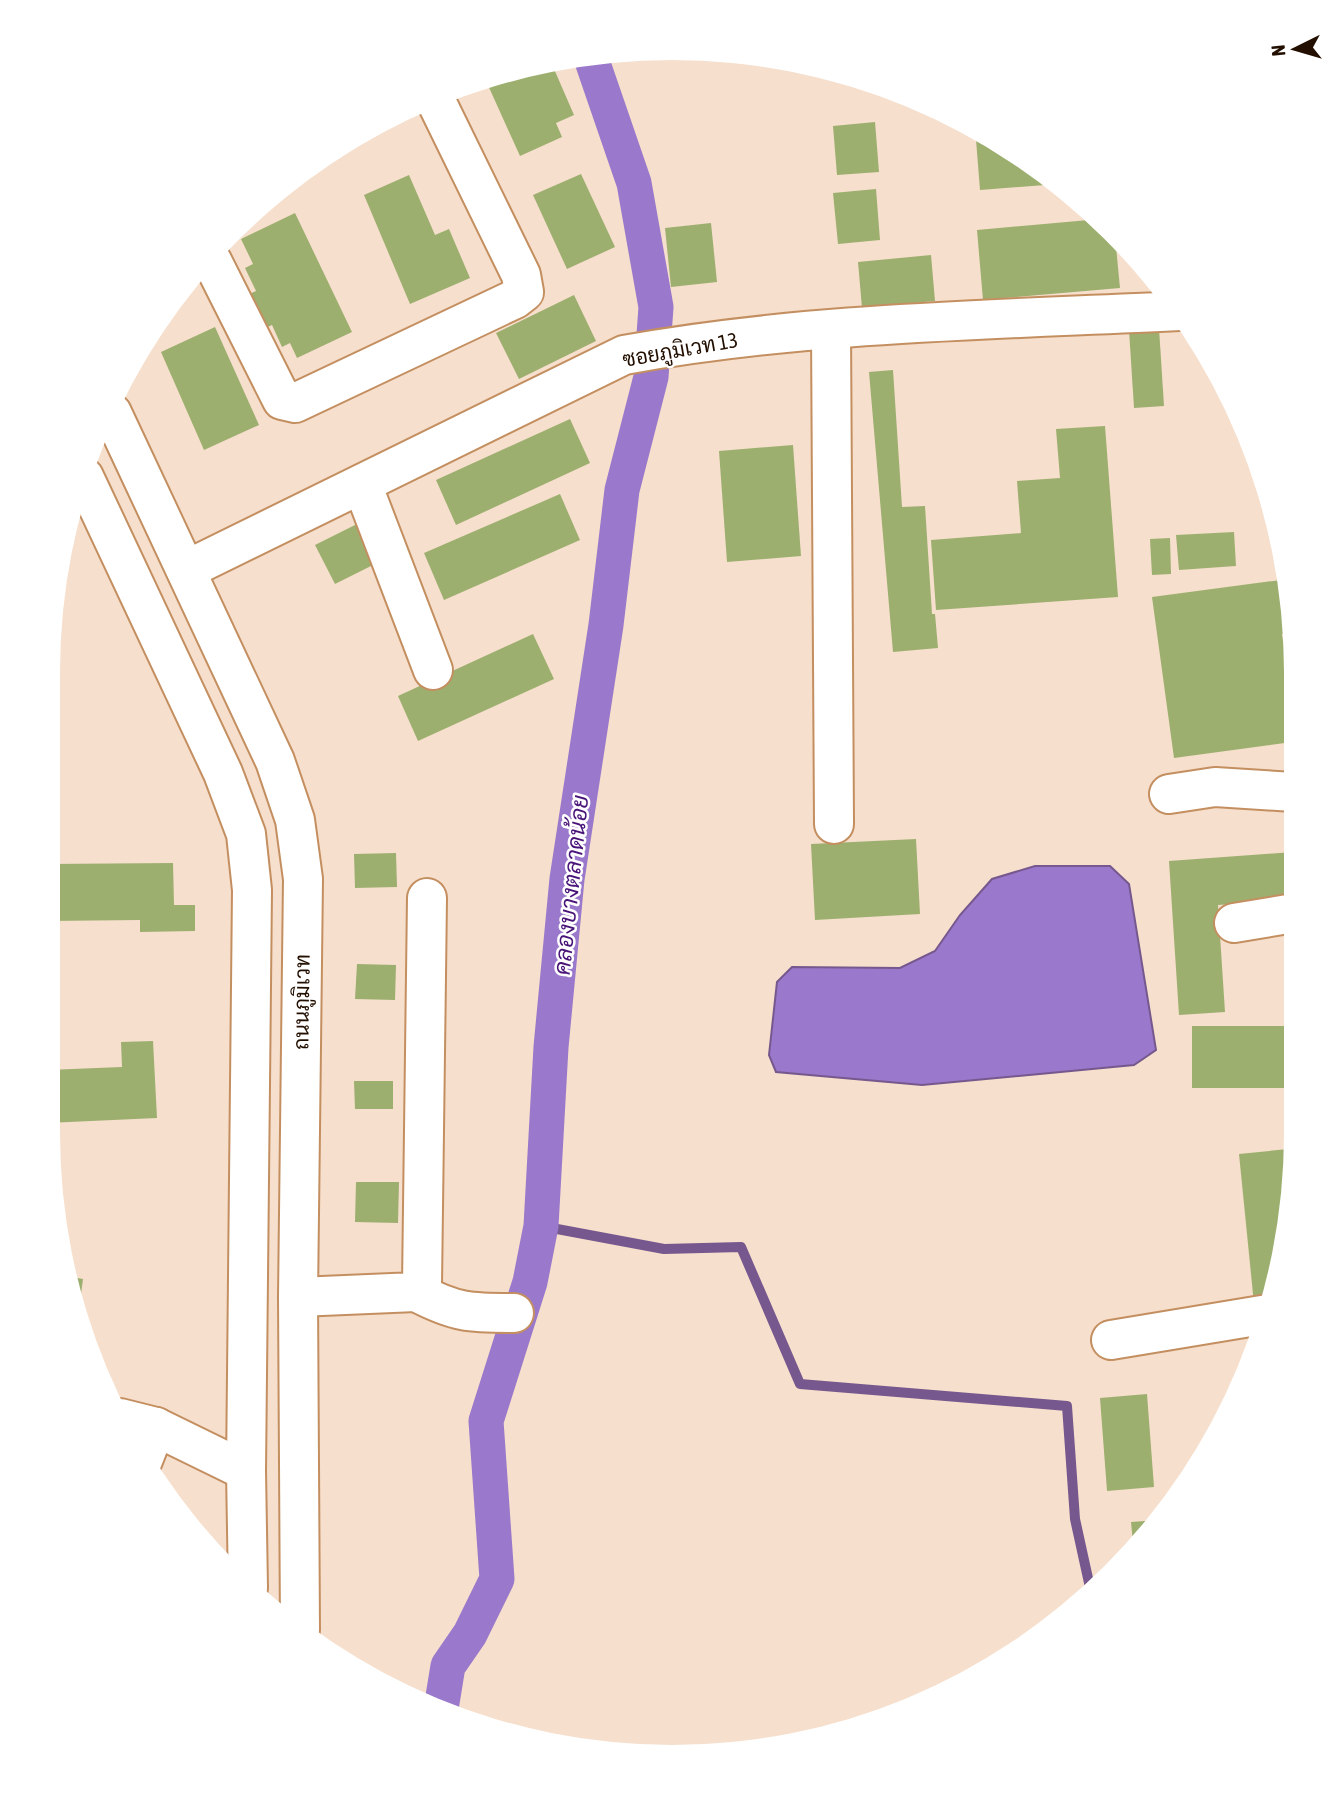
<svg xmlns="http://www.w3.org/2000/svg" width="1344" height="1805" viewBox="0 0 1344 1805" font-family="'Asap Condensed',Sarabun,sans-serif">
<rect width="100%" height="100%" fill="#f6dfcc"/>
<!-- water -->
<path fill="#9a78cb" stroke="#76588e" stroke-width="2" d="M1035,866H1110L1129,884L1156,1050L1134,1065L922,1085L776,1072L769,1055L777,982L792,967L900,968L935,951L960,915L992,879Z"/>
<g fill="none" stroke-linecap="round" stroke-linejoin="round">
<!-- stream -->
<path stroke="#76588e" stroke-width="10" d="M541,1226L664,1249L741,1247L800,1384L1067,1406L1075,1519L1091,1592"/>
<!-- canal -->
<path stroke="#9a78cb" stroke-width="35" d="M441,1709L448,1666L470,1634L497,1579L486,1421L530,1282L541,1226L551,1047L567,879L606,625L622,490L651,377L656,307L634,183L590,55"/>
</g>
<!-- building -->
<g fill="#9daf6f">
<path d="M551,62L574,115L556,123L562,137L520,156L487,83L527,66Z"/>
<path d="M875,122L879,172L837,175L833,126Z"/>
<path d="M375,125L379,133L333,155L331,152Z"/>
<path d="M975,127L985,131L1058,184L980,190Z"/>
<path d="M581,174L615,247L567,269L533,195Z"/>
<path d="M409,175L435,235L449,229L470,278L410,304L364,195Z"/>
<path d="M876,189L880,240L838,244L833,193Z"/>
<path d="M295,213L352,332L297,358L290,343L282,347L272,325L250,335L234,301L256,291L245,268L253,264L241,239Z"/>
<path d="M1100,219L1115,236L1120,288L983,300L977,230Z"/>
<path d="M711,223L717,282L671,287L665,228Z"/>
<path d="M931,255L935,301L862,308L858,262Z"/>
<path d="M574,295L596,341L519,379L496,333Z"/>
<path d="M215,327L259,425L204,450L161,352Z"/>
<path d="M1159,328L1164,406L1134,408L1129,330Z"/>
<path d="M893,370L902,507L925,506L932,614H935L938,648L893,652L869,372Z"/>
<path d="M570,419L590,463L456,525L436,480Z"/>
<path d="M1105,426L1118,597L936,610L931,540L1021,533L1017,481L1060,478L1056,429Z"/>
<path d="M793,445L801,556L727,562L719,451Z"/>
<path d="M560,494L580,540L444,600L424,553Z"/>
<path d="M365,520L385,559L335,584L315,545Z"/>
<path d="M1234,532L1236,566L1179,570L1176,535Z"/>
<path d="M1170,538L1171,574L1152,575L1150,539Z"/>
<path d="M1288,579L1292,633L1282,634L1292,706V742L1174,758L1152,597Z"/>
<path d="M533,634L554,679L418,741L398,696Z"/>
<path d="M916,839L920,914L815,920L811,844Z"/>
<path d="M1293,852V900L1218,905L1225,1012L1179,1015L1169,861Z"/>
<path d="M396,853L397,887L355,888L354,854Z"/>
<path d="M173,863L174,905H195V931L140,932V920L48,921V864Z"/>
<path d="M357,964L396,965L395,1000L355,999Z"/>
<path d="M1192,1026H1294L1295,1088H1192Z"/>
<path d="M153,1041L157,1118L47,1123V1070L122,1067L121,1042Z"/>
<path d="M354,1081H393V1109H355Z"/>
<path d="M1288,1149L1293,1191L1275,1295L1272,1303L1254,1304L1239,1154Z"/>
<path d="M356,1182H399L398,1223L355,1222Z"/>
<path d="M66,1276L83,1279L78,1317L69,1295Z"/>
<path d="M1147,1394L1154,1487L1107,1491L1100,1398Z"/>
<path d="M1159,1520L1141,1545L1134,1553L1131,1522Z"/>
</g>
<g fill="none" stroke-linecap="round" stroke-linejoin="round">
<!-- minor casing -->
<g stroke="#c48f60" stroke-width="42">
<g id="minor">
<path d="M212,261L282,400L295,403L515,299L524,292L521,275L434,97"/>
<path d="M831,330L834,824"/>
<path d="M112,413L275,761L295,820L303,879L298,1297L300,1630"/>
<path d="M84,477L223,773L246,834L252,890L246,1471L248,1588"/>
<path d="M362,484L433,670"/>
<path d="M186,570L624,355C806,322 994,320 1179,311"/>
<path d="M1169,794L1215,787L1293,792"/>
<path d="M1234,923L1294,913"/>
<path d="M416,1292C456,1313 470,1313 514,1313"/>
<path d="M298,1297L416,1292L422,1285L427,898"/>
<path d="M1111,1340L1268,1314"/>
<path d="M120,1418L156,1427L246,1471"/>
<path d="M143,1460L156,1427"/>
</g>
</g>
<!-- minor -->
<use href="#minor" stroke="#fff" stroke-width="38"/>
</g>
<g text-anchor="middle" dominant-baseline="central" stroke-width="5" stroke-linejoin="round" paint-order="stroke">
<!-- street labels -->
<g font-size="21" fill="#230f00" stroke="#fff">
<text transform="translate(680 349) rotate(-10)">ซอยภูมิเวท 13</text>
<text transform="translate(301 1002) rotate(-89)">ถนนภูมิเวท</text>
</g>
<!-- water labels -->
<g font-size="23" font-style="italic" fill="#481478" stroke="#fff">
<text transform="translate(571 885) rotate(-84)">คลองบางตลาดน้อย</text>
</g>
</g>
<!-- crop -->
<path d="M0 0H1344V1805H0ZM672 60H672A612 612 0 0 1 1284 672V1133A612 612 0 0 1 672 1745H672A612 612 0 0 1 60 1133V672A612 612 0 0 1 672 60Z" fill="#fff" fill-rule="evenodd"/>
<!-- north arrow -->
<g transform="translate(1295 49) rotate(265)" stroke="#ffffff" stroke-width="5" paint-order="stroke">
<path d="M0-5L12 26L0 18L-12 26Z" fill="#230f00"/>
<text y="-10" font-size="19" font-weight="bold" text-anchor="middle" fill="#230f00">N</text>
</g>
</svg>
